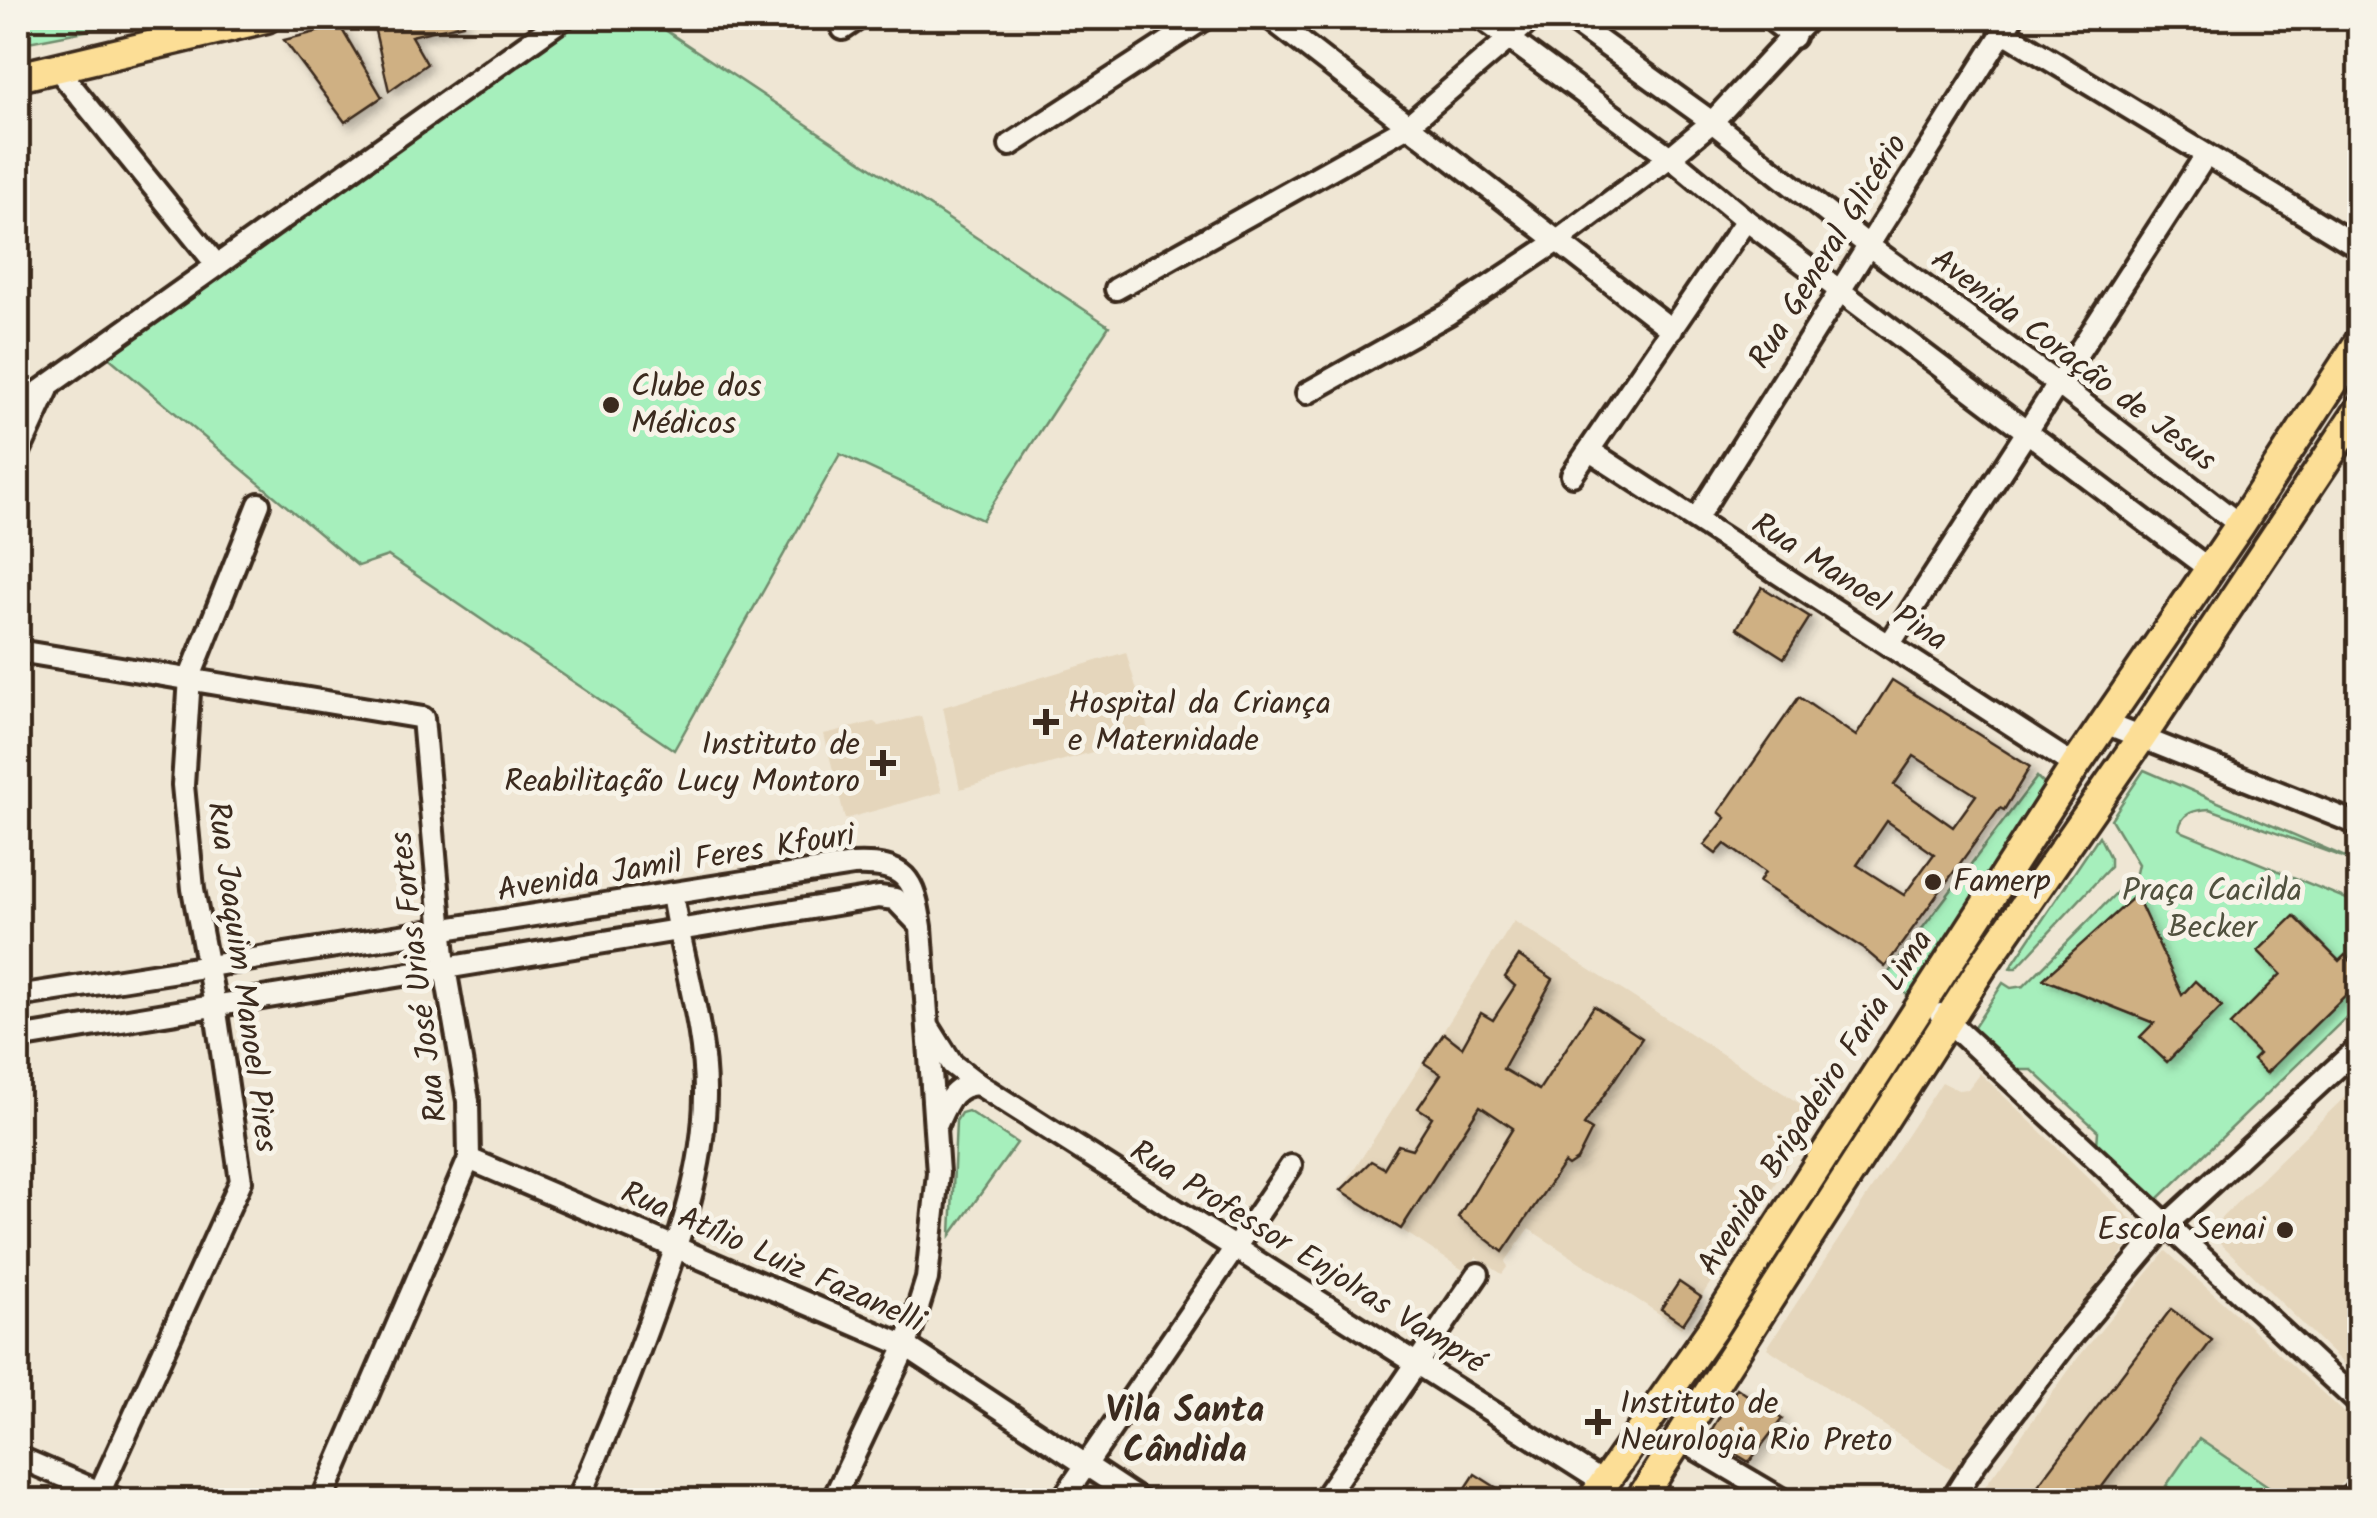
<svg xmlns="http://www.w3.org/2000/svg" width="2377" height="1518" viewBox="0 0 2377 1518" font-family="Kalam,sans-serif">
<defs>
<filter id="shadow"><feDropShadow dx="5" dy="5" stdDeviation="5" flood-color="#0004"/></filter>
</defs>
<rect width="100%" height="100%" fill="#efe6d4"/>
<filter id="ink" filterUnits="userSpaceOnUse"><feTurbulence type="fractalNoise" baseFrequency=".01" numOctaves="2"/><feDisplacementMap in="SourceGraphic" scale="20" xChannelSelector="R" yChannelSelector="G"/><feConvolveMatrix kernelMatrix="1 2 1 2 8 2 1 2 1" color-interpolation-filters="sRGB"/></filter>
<g filter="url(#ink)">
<!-- built -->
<g fill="#e5d6bc">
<path d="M1126,652L1150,736L960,789L943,707Z"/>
<path d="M921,716L942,792L845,819L824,734L874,722L879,726Z"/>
<path d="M1514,921L1819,1116L1681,1328L1529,1229L1505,1262L1508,1266L1502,1274L1476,1257L1466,1272L1341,1190Z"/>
<path d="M1980,1073L2132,1220L2137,1233L1956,1473L1767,1348L1942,1082L1958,1090L1968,1089Z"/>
<path d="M2359,1083V1379L2213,1236L2211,1228Z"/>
<path d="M2166,1251L2359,1426V1464L2327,1500H2262L2270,1488L2167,1485L2188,1500H2154L2141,1492L2135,1500H2092L2212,1340L2171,1310L2027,1500H1975L2077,1359Z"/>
</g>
<!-- green -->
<g fill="#a6efbc" stroke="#708c6d" stroke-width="2.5" fill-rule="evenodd">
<path d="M18,18H152L18,44Z"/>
<path d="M583,18H647L1109,326L982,520L840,454L674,750L388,556L358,566L106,355Z"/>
<path d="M2144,770L2359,863L2210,809C2195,810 2182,812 2179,829L2183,832L2359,904V970L2339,961L2295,916L2259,951L2287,980L2278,977L2258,997L2274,1013L2259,1054L2253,1060L2267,1073L2359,981V1005L2155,1202L2097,1145L2098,1131L2032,1070H2016L1973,1029L2003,983L2011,988L2024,986L2136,873L2138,864L2111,819ZM2136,896L2182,995L2195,981L2221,1006L2167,1062L2141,1037L2154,1023L2044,979Z"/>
<path d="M2037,777L2051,791L1913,1001L1887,975Z"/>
<path d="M2099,836L2110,858V867L2016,968H2010Z"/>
<path d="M968,1111L1017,1143L951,1235L956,1121L961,1113Z"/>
<path d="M2199,1439L2271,1488L2262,1500H2188L2166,1486Z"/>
</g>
<!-- building -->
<g fill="#cfb083" stroke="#3b2a1e" stroke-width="2.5" fill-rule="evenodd" filter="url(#shadow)">
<path d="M372,18H463V24L411,36L427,64L389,91Z"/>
<path d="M340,26L382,97L345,122L284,40Z"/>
<path d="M1762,587L1810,617L1784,658L1737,628Z"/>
<path d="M1892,680L2030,767L2004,810L2000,808L1885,967L1864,949L1759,882L1765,872L1725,844L1716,854L1704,845L1726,818L1719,812L1799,697L1856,736ZM1914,756L1976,795L1953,827L1894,785ZM1887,821L1934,854L1904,895L1857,865Z"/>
<path d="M2136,895L2182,995L2195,981L2222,1006L2167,1062L2140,1037L2154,1023L2043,979Z"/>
<path d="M2294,916L2339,961L2345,955L2360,970V981L2266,1073L2253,1060L2259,1054L2230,1025L2281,974L2258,951Z"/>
<path d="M1519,956L1553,979L1503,1069L1539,1090L1594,1006L1642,1038L1584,1125L1592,1130L1577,1160L1568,1166L1564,1163L1503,1252L1458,1217L1513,1128L1480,1106L1401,1229L1341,1190L1371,1161L1384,1168L1398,1145L1412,1149L1432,1117L1418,1108L1441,1074L1424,1063L1444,1033L1462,1047L1481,1013L1493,1020L1515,986L1505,977Z"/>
<path d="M1679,1282L1701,1297L1683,1324L1661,1309Z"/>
<path d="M2171,1309L2212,1340L2092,1500H2027Z"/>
<path d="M1737,1388L1782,1419L1749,1462L1707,1437Z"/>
<path d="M1475,1474L1516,1500H1458Z"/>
</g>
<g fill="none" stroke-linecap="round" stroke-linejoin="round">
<!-- minor casing -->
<g stroke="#3b2a1e" stroke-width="28">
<g id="minor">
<path d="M1270,18L1672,330"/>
<path d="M1481,18L1670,157L1746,220L2209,569"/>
<path d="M1568,18L1712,122L1869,246L2058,384L2240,525"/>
<path d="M1769,18L1794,37"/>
<path d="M843,29L859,18"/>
<path d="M2004,32L2360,248"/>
<path d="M56,67L216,264"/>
<path d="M1010,145L1205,18"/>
<path d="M1116,289L1406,127L1533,18"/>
<path d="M2343,367L2360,385"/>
<path d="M1307,393L1448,314L1556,242L1670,157L1712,122L1809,18"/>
<path d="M18,407L564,18"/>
<path d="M1590,451L2075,766"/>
<path d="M18,454L48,389"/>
<path d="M1572,475L1746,220"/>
<path d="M1696,519L2012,18"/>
<path d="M1889,645L2206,155"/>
<path d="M18,651L423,718L445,968L468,1101L469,1159L322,1500"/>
<path d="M2105,723L2360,825"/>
<path d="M18,996L853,865C906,863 914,878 921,927L938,1173L927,1279L906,1346L833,1500"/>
<path d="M1940,1014L2360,1404"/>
<path d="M930,1029L952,1064L978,1084L1604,1483"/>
<path d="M18,1038L879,897L895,899L920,925"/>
<path d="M937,1124C947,1102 953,1085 978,1084"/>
<path d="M469,1159L906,1346L1139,1500"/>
<path d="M1681,1440L1783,1500"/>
<path d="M18,1457L118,1500"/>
<path d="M96,1500L241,1181L215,1005L193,889L183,785L190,677L259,504"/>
<path d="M578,1500C605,1437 631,1374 654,1310C679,1240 704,1171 705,1096C706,1029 682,960 672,894"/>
<path d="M1062,1500L1291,1166"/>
<path d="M1323,1500L1478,1274"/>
<path d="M1952,1500L1976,1462L2063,1347L2167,1224L2360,1046"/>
<path d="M2348,1500L2360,1487"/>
</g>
</g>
<!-- major casing -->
<g stroke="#3b2a1e" stroke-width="35">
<g id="major">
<path d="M18,77L266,18"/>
<path d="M1592,1500L1713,1328L2075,766L2240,525L2360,341"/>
<path d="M1640,1500L1982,967L2141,738L2360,409"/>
</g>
</g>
<!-- minor -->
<use href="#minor" stroke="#f7f3e8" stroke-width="20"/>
<!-- major -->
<use href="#major" stroke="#fcde96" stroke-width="28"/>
</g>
</g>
<!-- markers -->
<g fill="#3b2a1e" stroke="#f7f3e8" stroke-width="4">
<circle cx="611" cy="405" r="10"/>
<path d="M1041 707h10v10h10v10h-10v10h-10v-10h-10v-10h10z"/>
<path d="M878 748h10v10h10v10h-10v10h-10v-10h-10v-10h10z"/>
<circle cx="1933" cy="882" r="10"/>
<circle cx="2285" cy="1230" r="10"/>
<path d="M1593 1407h10v10h10v10h-10v10h-10v-10h-10v-10h10z"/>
</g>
<g text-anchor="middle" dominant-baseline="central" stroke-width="10" stroke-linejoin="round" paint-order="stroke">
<!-- street labels -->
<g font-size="32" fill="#3b2a1e" stroke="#f7f3e8">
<text transform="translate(1829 252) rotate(-58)">Rua General Glicério</text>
<text transform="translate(2073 361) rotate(37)">Avenida Coração de Jesus</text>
<text transform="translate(1849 583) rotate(33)">Rua Manoel Pina</text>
<text transform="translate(676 864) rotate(-9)">Avenida Jamil Feres Kfouri</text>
<text transform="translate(241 977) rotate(82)">Rua Joaquim Manoel Pires</text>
<text transform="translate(420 977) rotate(-97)">Rua José Urias Fortes</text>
<text transform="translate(1816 1103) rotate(-57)">Avenida Brigadeiro Faria Lima</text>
<text transform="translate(772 1258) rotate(24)">Rua Atílio Luiz Fazanelli</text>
<text transform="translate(1307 1258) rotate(32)">Rua Professor Enjolras Vampré</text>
</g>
<!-- poi labels -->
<g font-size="32" fill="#3b2a1e" stroke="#f7f3e8" text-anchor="start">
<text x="631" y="387">Clube dos<tspan x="631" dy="37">Médicos</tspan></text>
<text x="1068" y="704">Hospital da Criança<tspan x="1068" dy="37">e Maternidade</tspan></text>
<text x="860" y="745" text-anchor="end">Instituto de<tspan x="860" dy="37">Reabilitação Lucy Montoro</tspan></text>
<text x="1953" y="882">Famerp</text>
<text x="2265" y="1230" text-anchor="end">Escola Senai</text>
<text x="1620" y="1404">Instituto de<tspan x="1620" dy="37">Neurologia Rio Preto</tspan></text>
</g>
<!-- park labels -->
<g font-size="32" fill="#50513e" stroke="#f7f3e8">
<text x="2212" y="891">Praça Cacilda<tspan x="2212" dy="37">Becker</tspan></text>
</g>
<!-- neighbourhood labels -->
<g font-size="35" font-weight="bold" fill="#3b2a1e" stroke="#f7f3e8">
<text x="1185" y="1412">Vila Santa<tspan x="1185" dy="40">Cândida</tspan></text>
</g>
</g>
<!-- margin -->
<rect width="2377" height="1518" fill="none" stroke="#f7f3e8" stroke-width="60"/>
<rect x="30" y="30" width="2317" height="1458" fill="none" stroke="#3b2a1e" stroke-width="4" filter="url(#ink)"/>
</svg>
